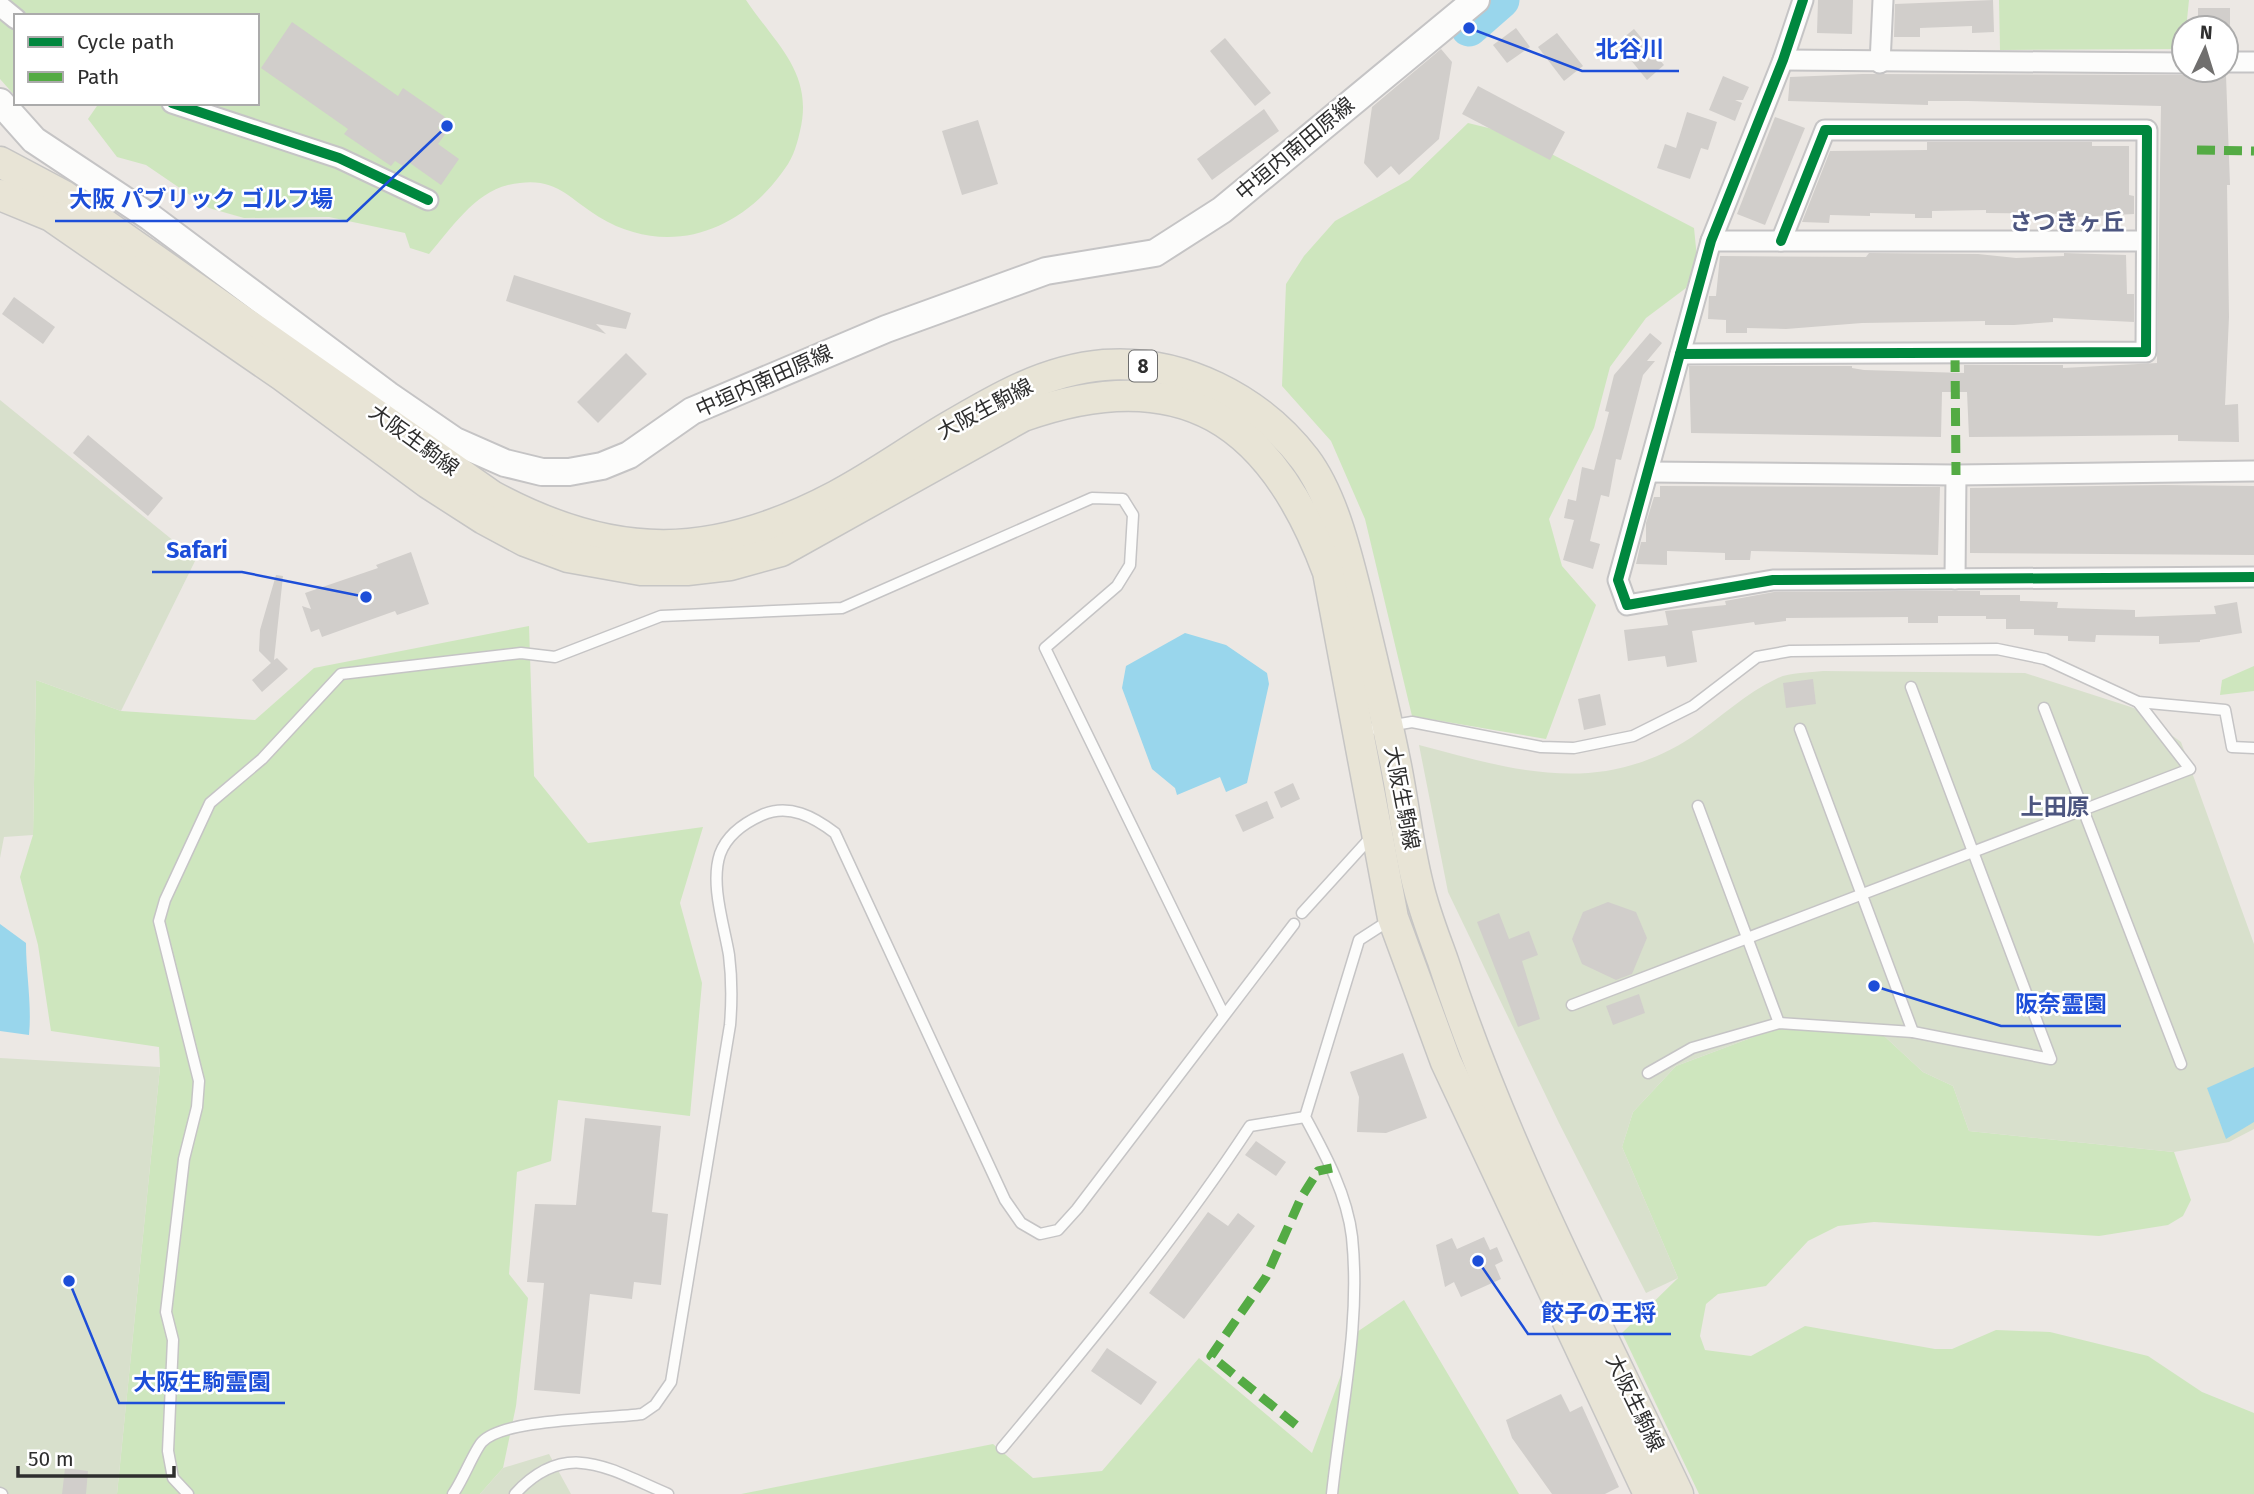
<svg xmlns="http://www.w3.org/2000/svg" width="2254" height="1494" viewBox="0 0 2254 1494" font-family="'Fira Sans','Noto Sans JP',sans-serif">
<rect width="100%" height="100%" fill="#ece8e4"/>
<!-- green -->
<g fill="#cee6be">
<path d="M0,0H746C776,45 814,73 800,131C796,149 792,160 781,174C737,234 665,257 599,217C564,195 555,175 508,185C474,193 451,229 429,254L410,248L405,233L329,217L244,218L209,208L146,165L117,157L88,119L99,103H257V16H16V97L0,79Z"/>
<path d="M1999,0H2189L2184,49L2000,50Z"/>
<path d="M1468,123L1513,134L1694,228L1697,258L1686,288L1646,318L1610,367L1594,428L1549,519L1562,566L1596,605L1546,739L1412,716L1365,519L1331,441L1282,386L1286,284L1304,256L1335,221L1409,180Z"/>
<path d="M529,626L534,776L588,843L703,827L680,903L702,983L690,1116L558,1100L551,1161L517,1172L509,1274L528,1298L516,1406L503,1468L480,1494H117L160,1067L159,1047L51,1031L38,945L20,877L33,835L36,680L121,711L255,720L314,668Z"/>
<path d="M2254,666V691L2220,695L2222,680Z"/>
<path d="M1780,1027L1882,1034L1923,1072L1953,1086L1969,1131L2174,1152L2191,1200L2183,1216L2168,1225L2099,1236L1874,1222L1838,1226L1808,1241L1766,1286L1718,1294L1706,1304L1700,1336L1705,1350L1751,1356L1805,1326L1935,1349H1952L1996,1330L2050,1332L2148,1356L2202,1392L2254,1413V1494H1699L1622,1333L1678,1278L1622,1147L1633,1112L1676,1066Z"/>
<path d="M1404,1300L1519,1494H741L993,1444L1033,1478L1102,1471L1199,1358L1312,1453L1357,1332Z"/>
</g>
<!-- cemetery -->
<g fill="#d8e0cc">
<path d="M0,400L196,559L121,711L36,680L33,835L4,837L0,858Z"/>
<path d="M1823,671L2025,673L2134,708L2181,742L2254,944V1129L2229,1142L2174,1152L1969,1131L1953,1086L1923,1072L1882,1034L1780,1027L1676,1066L1633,1112L1622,1147L1678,1278L1646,1293L1559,1123L1448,892L1419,745C1516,771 1600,797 1692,737C1720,718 1746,693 1776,679C1788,672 1809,673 1823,671Z"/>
<path d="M0,1058L160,1067L117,1494H0Z"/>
<path d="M549,1454L571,1494H480L503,1468Z"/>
</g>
<!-- water -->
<g fill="#99d6ec">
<path d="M1185,633L1226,645L1267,673L1269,684L1247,783L1226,792L1220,777L1177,795L1175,788L1152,769L1122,688L1126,666Z"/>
<path d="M0,924L26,943C26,974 32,1004 29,1035L0,1031Z"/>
<path d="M2254,1067V1122L2226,1139L2207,1088Z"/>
</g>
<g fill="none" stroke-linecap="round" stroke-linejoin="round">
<!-- river -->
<path stroke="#99d6ec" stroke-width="37" d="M1469,28L1501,0"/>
</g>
<!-- building -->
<g fill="#d1cecb">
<path d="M1818,0H1853L1852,34L1817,33Z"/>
<path d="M1993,0L1994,32L1972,33V26L1920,28V37H1894L1895,4Z"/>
<rect x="2198" y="8" width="32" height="20"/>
<path d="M292,22L398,96L403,88L445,117L438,128L446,133L438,144L459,159L441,185L407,161L403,166L395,161L391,166L344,134L348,129L261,68Z"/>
<path d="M1516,28L1530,47L1507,63L1493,45Z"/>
<path d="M1634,29L1664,65L1647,80L1617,43Z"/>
<path d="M1557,33L1583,66L1564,81L1538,47Z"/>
<path d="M1225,38L1271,93L1255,106L1210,51Z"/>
<path d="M1441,49L1452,62L1439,139L1399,175L1391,166L1377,178L1364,163L1372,107Z"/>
<path d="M1863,74L2226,75L2230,185H2227L2229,317L2225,405L2238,404L2239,442L2178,441V435L1969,437L1967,392H1942L1941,437L1691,433L1689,366H1852V368L1864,370L1964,373V365H2063V368L2157,363L2161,106L1968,101H1928V105L1788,101L1790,77Z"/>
<path d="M1723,76L1749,87L1743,100H1735L1742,103L1735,121L1709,110Z"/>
<path d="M1478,86L1565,132L1550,160L1462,114Z"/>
<path d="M1264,109L1279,131L1212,180L1197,159Z"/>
<path d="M1687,112L1717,122L1708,150L1701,148L1690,179L1657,168L1665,144L1676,148Z"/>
<path d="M1775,117L1805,128L1765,225L1737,214Z"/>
<path d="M978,120L998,184L962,195L942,131Z"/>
<path d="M1927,142H2092V146H2129V195L2134,196V214L2077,217V214L1986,213V210L1932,211V218H1915V214L1870,213V216L1830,215L1829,223L1802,222L1830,151L1927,150Z"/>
<path d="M1869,253L1978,254L2016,258L2064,256V253L2126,255L2127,294H2134V322L2053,318V322L2014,325H1985V321L1862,323L1786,329L1747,328V333H1726V320L1708,319L1709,296H1716L1720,256L1866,257Z"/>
<path d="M514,275L631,313L626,329L596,324L606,334L506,301Z"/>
<path d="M14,297L55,327L43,344L2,314Z"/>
<path d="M1650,333L1662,343L1647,361H1655L1643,375L1621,460L1616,459L1609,497L1601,495L1590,541L1600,544L1593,569L1563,560L1574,520L1564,518L1568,499L1576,501L1582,467L1594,470L1609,412L1605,411L1614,375Z"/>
<path d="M626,353L647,374L598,423L577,402Z"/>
<path d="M88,435L163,498L148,516L73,453Z"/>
<path d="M2164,485L2254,486V555L1970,553V488Z"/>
<path d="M1660,486L1940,487L1938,555L1751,551L1750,560H1725V553L1667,551V565L1636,564L1641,542H1646V523L1654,497H1660Z"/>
<path d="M411,552L429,604L397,615L395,611L322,637L319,629L311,632L302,606L311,609L305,593L378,568L376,565Z"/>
<path d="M276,575L283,576L274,660L277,658L288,669L262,692L252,680L271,663L259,651L260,630Z"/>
<path d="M1899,591H1980V595H2020V601L2058,602L2057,608L2135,610V617L2216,614L2214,606L2237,602L2242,633L2200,640V642L2159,644V636L2096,635L2095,642L2068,641V636L2034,635V629H2006V619H1986V616H1938V623H1908V617L1786,618V621L1755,625L1754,622L1692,631L1697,662L1667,667L1665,656L1628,661L1624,630L1668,625L1665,611L1726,605L1725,601L1774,592Z"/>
<path d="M1813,679L1816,704L1786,708L1783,683Z"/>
<path d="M1600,694L1606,725L1584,730L1578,699Z"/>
<path d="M1293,783L1300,799L1281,808L1274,792Z"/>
<path d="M1267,801L1274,818L1243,832L1235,815Z"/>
<path d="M1608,902L1636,912L1647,938L1632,974L1616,980L1582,964L1572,939L1583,912Z"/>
<path d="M1499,913L1509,939L1529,931L1538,955L1522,961L1540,1019L1518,1027L1477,922Z"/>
<path d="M1639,994L1645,1013L1613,1025L1606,1006Z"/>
<path d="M1403,1053L1427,1118L1386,1133L1357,1132L1359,1097L1350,1072Z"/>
<path d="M585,1118L661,1126L652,1212L668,1214L661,1285L634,1282L632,1299L590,1294L580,1394L534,1390L544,1283L527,1282L535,1204L576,1205Z"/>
<path d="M1256,1141L1286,1162L1276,1176L1245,1155Z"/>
<path d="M1208,1212L1228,1226L1238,1213L1255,1226L1184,1319L1149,1293Z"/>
<path d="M1484,1237L1490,1250L1497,1247L1503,1261L1495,1265L1501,1279L1461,1297L1454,1282L1445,1287L1436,1245L1452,1238L1457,1249Z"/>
<path d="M1107,1348L1157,1382L1141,1405L1091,1371Z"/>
<path d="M1561,1394L1570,1412L1582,1406L1619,1487L1605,1494H1552L1512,1438L1506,1420Z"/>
<path d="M65,1468L88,1471L86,1494H62Z"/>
</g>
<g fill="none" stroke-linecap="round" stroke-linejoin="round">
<!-- service casing -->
<g stroke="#c5c4c5" stroke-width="13">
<g id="service">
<path d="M2044,708L2181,1064"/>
<path d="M1800,729L1913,1032"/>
<path d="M1359,731L1412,722L1541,747L1574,748L1633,736L1693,706L1757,657L1790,651L1997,649L2045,659L2138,702L2225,710L2232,747L2254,748"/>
<path d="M1698,806L1779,1023"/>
<path d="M1302,913L1372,836"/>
<path d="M1572,1005L2190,769L2138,702"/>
<path d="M1648,1073L1692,1048L1779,1023L1913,1032L2051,1059L1911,687"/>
<path d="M1002,1448C1089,1344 1175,1240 1250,1126L1305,1117"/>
<path d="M0,1493L2,1494"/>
<path d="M188,1494L173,1478L168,1451L173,1340L166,1312L184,1159L197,1107L199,1081L159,921L165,900L210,803L262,759L341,674L521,653L555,657L661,616L842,608L1092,498L1123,499L1133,515L1130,565L1117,586L1045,648L1224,1015"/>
<path d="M453,1494C463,1480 474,1451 482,1442C504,1418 608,1419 642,1414L655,1405L671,1382L730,1025C732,1001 732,979 729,955C724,925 710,884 720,854C727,835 744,823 762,815C789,803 814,817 835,833L1005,1200L1021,1223L1040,1234L1058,1230L1077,1209L1294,924"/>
<path d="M515,1494C566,1438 609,1469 668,1494"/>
<path d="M1332,1494C1341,1408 1361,1324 1352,1237C1347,1194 1325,1154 1305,1117L1359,940L1390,920"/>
</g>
</g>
<!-- minor casing -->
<g stroke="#c5c4c5" stroke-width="23">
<g id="minor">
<path d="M1803,0L1783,60L1711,241L1618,580L1627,605L1773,580L2254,577"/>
<path d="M0,6L16,19"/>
<path d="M1783,60L2184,63"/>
<path d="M2226,62H2254"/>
<path d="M1880,63L1883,0"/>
<path d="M172,103L339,158L428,200"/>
<path d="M1711,241H2145"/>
<path d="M1680,354L2146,352L2147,130H1825L1781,241"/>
<path d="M1649,472L1956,475L2254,471"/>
<path d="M1955,579L1956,475"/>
</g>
</g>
<!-- secondary casing -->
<g stroke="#c5c4c5" stroke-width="30">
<path id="secondary" d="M0,102L34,140L150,217L388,395L455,441L505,463L542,472H569L602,466L629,455L692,411L886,329L1046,271L1155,253L1222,210L1476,0"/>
</g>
<!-- primary casing -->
<g stroke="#c6c5c4" stroke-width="33">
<g id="primary">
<path d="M0,162L64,196L492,496C614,562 713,561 836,496C874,476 910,450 947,428C996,399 1045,370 1104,365C1181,359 1259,399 1305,459C1333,496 1347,556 1358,600C1371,655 1385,710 1396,766C1404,806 1408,846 1418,885C1424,911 1434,936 1443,961C1503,1146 1595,1319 1678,1494"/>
<path d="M0,195L51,216L283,376L428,483L484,519L525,541L568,557L641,570H687L730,565L781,551L1023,416C1182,360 1272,421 1328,572L1393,918L1446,1062L1649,1494"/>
</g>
</g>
<!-- service -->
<use href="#service" stroke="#fcfcfb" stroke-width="10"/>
<!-- minor -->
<use href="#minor" stroke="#fcfcfb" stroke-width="19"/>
<!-- secondary -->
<use href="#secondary" stroke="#fcfcfb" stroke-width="26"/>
<!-- primary -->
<use href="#primary" stroke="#e8e4d6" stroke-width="30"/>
<!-- quiet -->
<g stroke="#54ab44" stroke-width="9" stroke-dasharray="18 9" stroke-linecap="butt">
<path d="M2197,150L2254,151"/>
<path d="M1955,354L1956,475"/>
<path d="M1296,1425L1211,1356L1266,1277L1301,1198L1318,1171L1332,1168"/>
</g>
<!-- cycleway casing -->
<g stroke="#fff" stroke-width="15">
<g id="cycleway">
<path d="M1803,0L1783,60L1711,241L1618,580L1627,605L1773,580L2254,577"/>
<path d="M172,103L339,158L428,200"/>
<path d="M1680,354L2146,352L2147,130H1825L1781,241"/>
</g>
</g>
<!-- cycleway -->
<use href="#cycleway" stroke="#00873e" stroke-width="10"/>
</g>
<g text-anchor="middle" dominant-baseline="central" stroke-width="5" stroke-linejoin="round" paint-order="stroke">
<!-- shield labels -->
<rect fill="#fff" stroke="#6d6d6d" stroke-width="2" x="1129" y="350.5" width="28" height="31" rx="5"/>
<g font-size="19" font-weight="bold" fill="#2e2e2e">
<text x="1143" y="366">8</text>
</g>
<!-- street labels -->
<g font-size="21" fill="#2e2e2e" stroke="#fff">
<text transform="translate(1295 149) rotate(-40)">中垣内南田原線</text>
<text transform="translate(764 381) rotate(-24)">中垣内南田原線</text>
<text transform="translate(985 409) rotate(-28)">大阪生駒線</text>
<text transform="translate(414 440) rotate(36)">大阪生駒線</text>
<text transform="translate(1402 798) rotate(79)">大阪生駒線</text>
<text transform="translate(1635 1403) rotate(64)">大阪生駒線</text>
</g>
<!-- neighbourhood labels -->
<g font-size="23" font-weight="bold" fill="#4d5680" stroke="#fff">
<text x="2067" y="222">さつきヶ丘</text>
<text x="2055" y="807">上田原</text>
</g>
</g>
<!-- callouts -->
<path fill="none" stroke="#1d4ed8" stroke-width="2.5" d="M1469 28L1582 71H1679M447 126L347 221H55M366 597L242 572H152M1874 986L2001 1026H2121M1478 1261L1528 1334H1671M69 1281L119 1403H285"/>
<g fill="#1d4ed8" stroke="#fff" stroke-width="2.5">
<circle cx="1469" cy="28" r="7"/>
<circle cx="447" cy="126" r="7"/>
<circle cx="366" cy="597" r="7"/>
<circle cx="1874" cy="986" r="7"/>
<circle cx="1478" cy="1261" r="7"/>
<circle cx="69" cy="1281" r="7"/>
</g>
<g font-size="23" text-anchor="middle" font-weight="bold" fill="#1d4ed8" stroke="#fff" stroke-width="5" stroke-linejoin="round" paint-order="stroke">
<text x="1630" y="57">北谷川</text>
<text x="201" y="207">大阪 パブリック ゴルフ場</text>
<text x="197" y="558">Safari</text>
<text x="2061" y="1012">阪奈霊園</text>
<text x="1599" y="1321">餃子の王将</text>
<text x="202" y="1390">大阪生駒霊園</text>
</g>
<!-- legend -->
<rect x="14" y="14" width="245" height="91" fill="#ffffff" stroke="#ababab" stroke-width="2"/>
<rect x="28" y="37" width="35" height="10" fill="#00873e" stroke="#ababab" stroke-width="2"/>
<text x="77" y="49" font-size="21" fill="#2e2e2e">Cycle path</text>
<rect x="28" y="72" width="35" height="10" fill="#54ab44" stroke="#ababab" stroke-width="2"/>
<text x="77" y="84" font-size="21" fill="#2e2e2e">Path</text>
<!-- north arrow -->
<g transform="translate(2205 49) rotate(4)"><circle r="33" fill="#ffffff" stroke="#ababab" stroke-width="2"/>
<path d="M0-5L12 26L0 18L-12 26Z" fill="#706f6e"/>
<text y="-10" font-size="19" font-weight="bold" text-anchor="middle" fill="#2e2e2e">N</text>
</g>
<!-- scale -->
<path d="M18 1466v10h156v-10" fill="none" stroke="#2e2e2e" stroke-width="3.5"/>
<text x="28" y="1466" font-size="21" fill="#2e2e2e" stroke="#ffffff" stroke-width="5" paint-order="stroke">50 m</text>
</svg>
